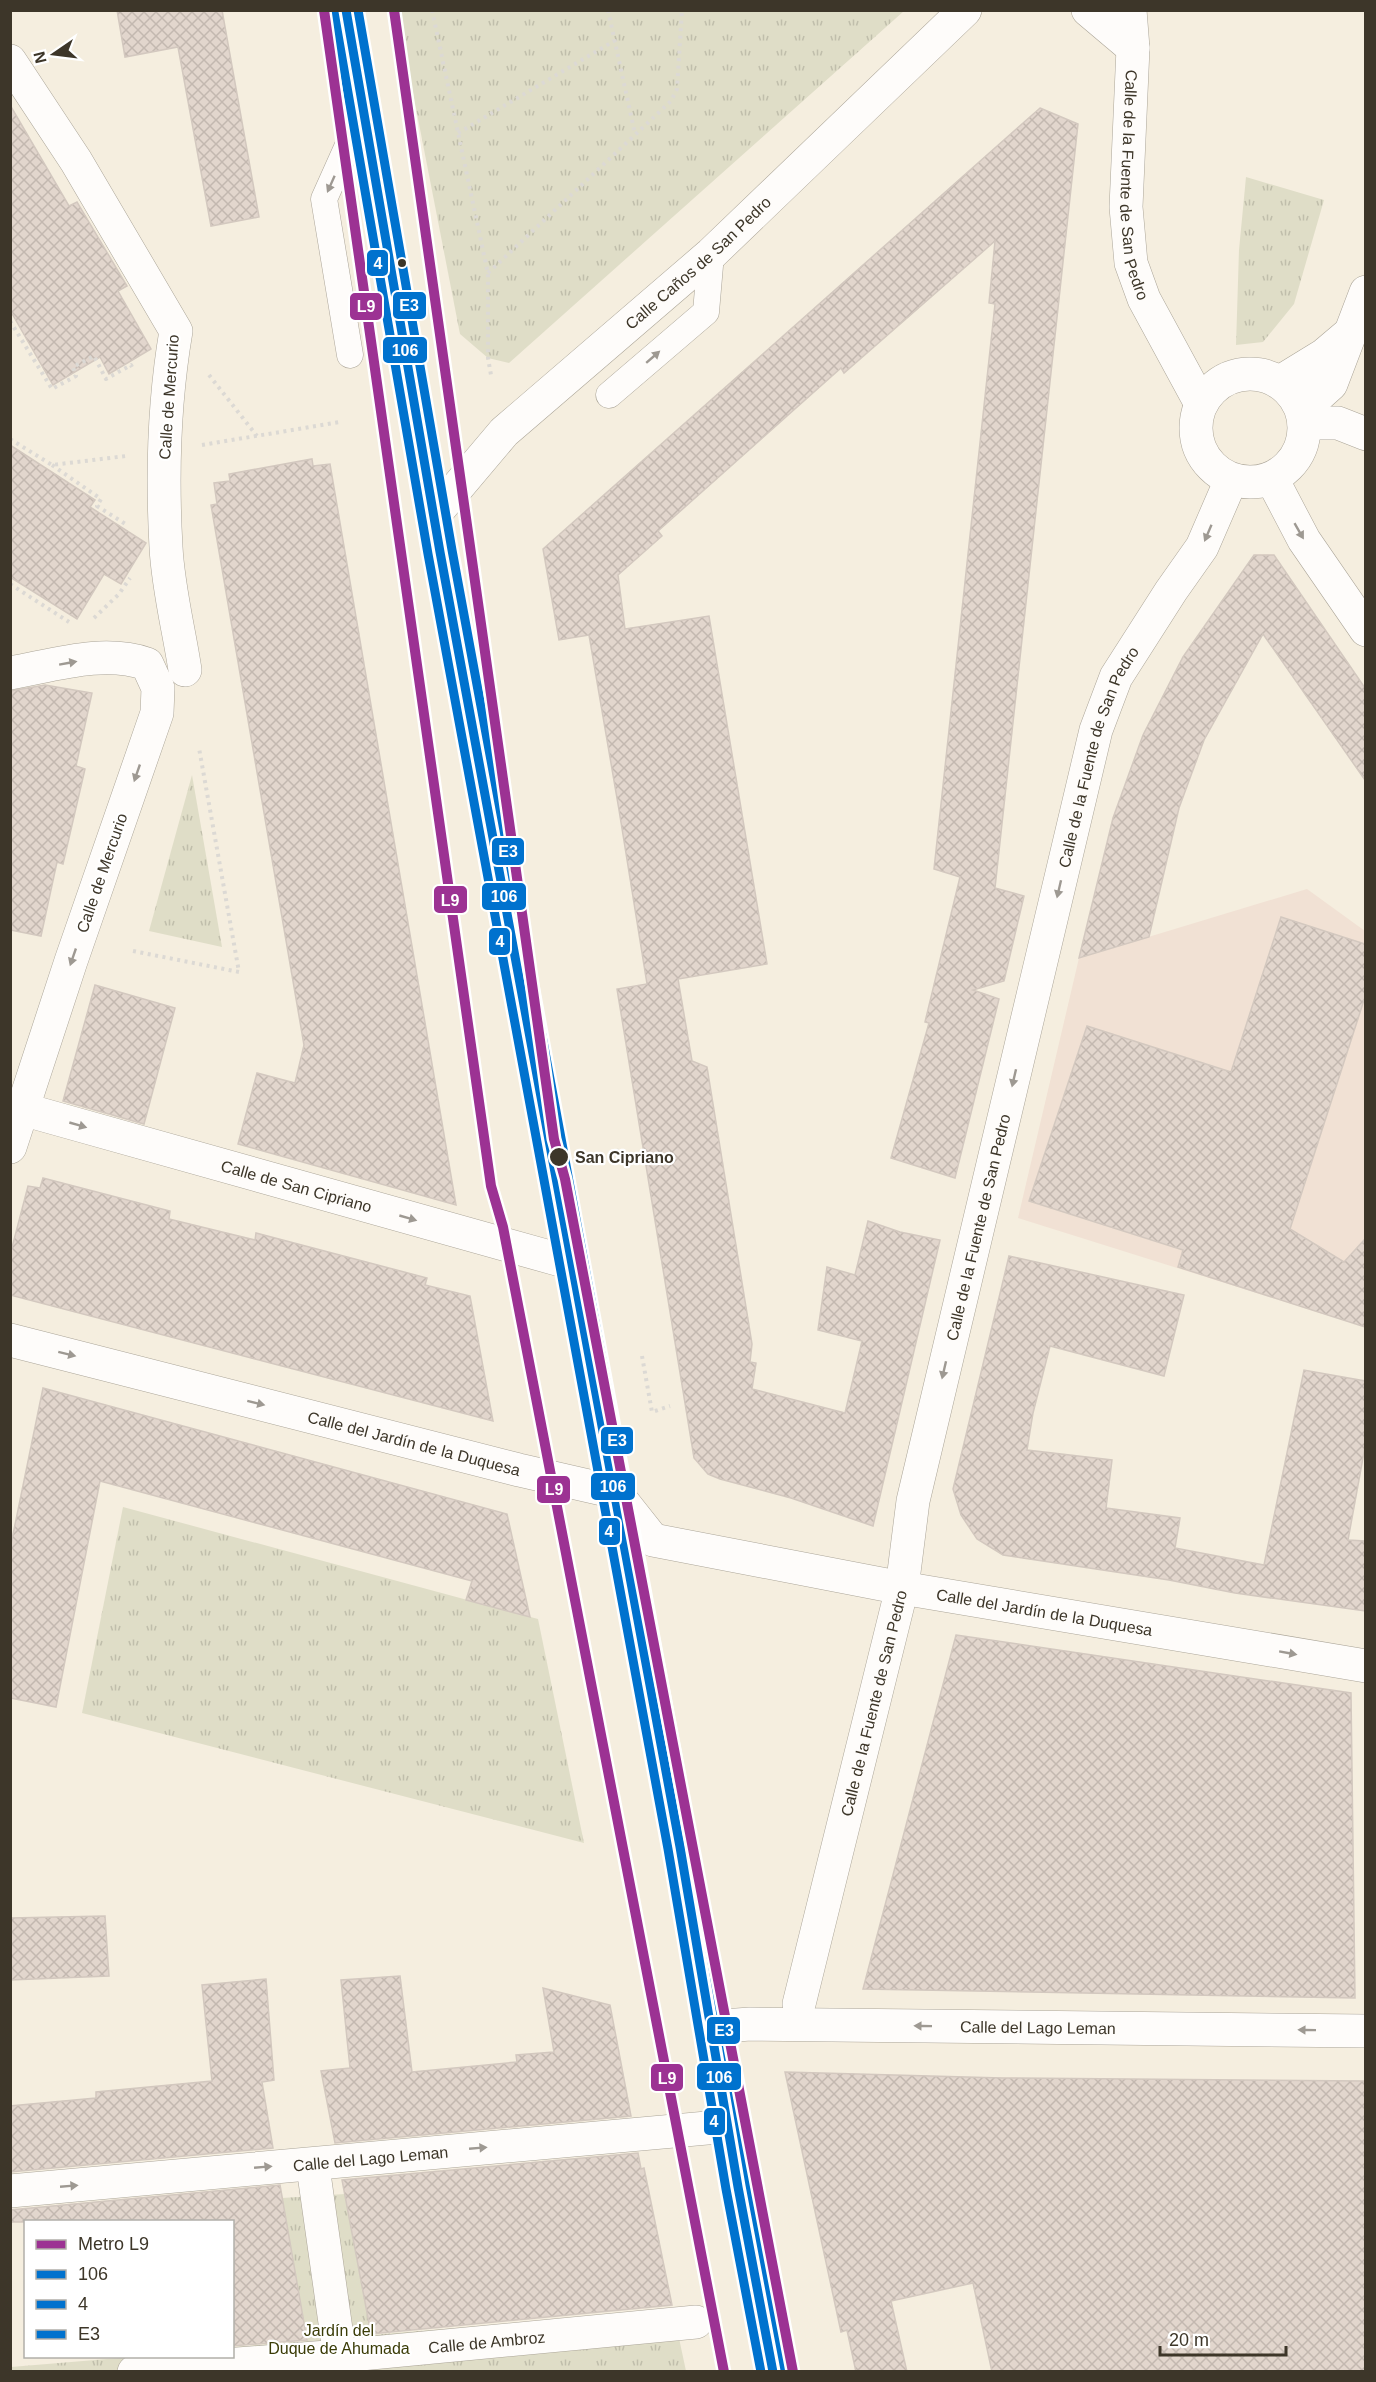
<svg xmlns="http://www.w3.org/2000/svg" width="1376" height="2382" viewBox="0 0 1376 2382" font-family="Helvetica,sans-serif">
<defs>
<pattern id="park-tufts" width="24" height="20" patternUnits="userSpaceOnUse" patternTransform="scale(1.5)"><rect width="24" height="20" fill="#dfddc7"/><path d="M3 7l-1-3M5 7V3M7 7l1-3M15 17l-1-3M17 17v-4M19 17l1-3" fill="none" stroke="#c0beab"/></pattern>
<pattern id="building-cross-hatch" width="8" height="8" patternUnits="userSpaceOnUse" patternTransform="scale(1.5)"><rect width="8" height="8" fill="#e2d6cd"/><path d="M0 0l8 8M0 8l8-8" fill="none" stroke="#c3b8b0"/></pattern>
</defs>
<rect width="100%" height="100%" fill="#f5eedf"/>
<!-- education -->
<path fill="#f1e1d4" d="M1307,889L1365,931V1327L1018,1218L1079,958Z"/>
<!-- park -->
<g fill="url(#park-tufts)">
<path d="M397,11V10L904,11L509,363L488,358L460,334Z"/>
<path d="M1246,177L1324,200L1294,304L1263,342L1236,345L1239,250Z"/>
<path d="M192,775L222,947L149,931Z"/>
<path d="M123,1507L538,1619L584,1843L82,1713Z"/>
<path d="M345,2194L371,2335L673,2310L686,2371L11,2372V2367L131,2357L232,2356L233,2347L307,2341L282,2198Z"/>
</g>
<!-- building -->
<g fill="url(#building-cross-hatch)" stroke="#d3c8bf" stroke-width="1.5">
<path d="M117,10H222L259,217L211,226L178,47L125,57Z"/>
<path d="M10,105L69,206L77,202L127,286L118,291L151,349L109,374L100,357L53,385L10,310Z"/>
<path d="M1040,108L1078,124L995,888L1024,896L1004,981L973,990L999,999L955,1178L891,1158L929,1023L925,1022L960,877L934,869L995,304L989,303L995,241L844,373L841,368L658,531L662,536L618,575L625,629L709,616L767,964L678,979L692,1061L707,1067L752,1344L750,1362L756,1363L752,1389L845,1413L862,1341L818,1330L827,1267L855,1275L868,1221L900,1232L940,1240L873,1526L791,1498L720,1479L708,1474L694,1458L617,989L647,984L619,810L589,635L559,640L543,549Z"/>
<path d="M10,445L95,500L90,507L146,543L121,584L104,574L77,619L10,577Z"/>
<path d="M312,459L313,466L330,464L456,1205L238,1144L257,1073L295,1083L304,1045L211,505L217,504L214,483L230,481L229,474Z"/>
<path d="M1254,555H1274L1365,688V780L1263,634L1204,740L1179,808L1149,937L1079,958L1113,818L1143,735L1183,657Z"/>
<path d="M45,685L92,693L76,766L85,769L63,864L57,862L41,936L10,930V691Z"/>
<path d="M1281,917L1365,944V997L1290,1229L1344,1262L1365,1239V1327L1178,1267L1183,1250L1029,1201L1087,1026L1231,1072Z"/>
<path d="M95,985L175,1008L144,1124L63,1101Z"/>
<path d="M43,1178L170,1211L169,1219L255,1240L256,1233L427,1278L425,1285L470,1296L493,1421L10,1295V1255L28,1186L40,1188Z"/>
<path d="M1009,1256L1184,1295L1164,1376L1050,1346L1033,1413L1027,1450L1112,1460L1106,1508L1180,1518L1175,1548L1264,1565L1304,1370L1365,1381V1447L1348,1540L1365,1541V1611L1235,1593L1169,1580L1003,1555L977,1539L961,1515L953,1489Z"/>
<path d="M43,1388L507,1514L530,1617L466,1600L472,1581L100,1481L56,1707L10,1698V1549Z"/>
<path d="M956,1635L1351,1693L1355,1998L863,1989Z"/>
<path d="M105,1916L109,1976L10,1980V1918Z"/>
<path d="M400,1976L412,2072L517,2062L516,2055L554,2052L543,1988L610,2005L631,2116L335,2143L321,2071L350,2068L341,1980Z"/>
<path d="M266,1979L274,2080L262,2082L273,2148L10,2172V2106L96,2098V2092L212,2081L202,1985Z"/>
<path d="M785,2072L1003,2078L1365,2081V2372H992L973,2283L891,2301L907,2372H856L847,2330L841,2332Z"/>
<path d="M638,2153L641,2169L644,2168L672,2305L371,2334L342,2180Z"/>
<path d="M280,2185L307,2340L232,2346V2222H10V2210Z"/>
</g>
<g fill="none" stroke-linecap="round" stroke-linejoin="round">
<!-- service casing -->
<g stroke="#aba598" stroke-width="27">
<g id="service">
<path d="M350,355L324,199L363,112"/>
<path d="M609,395L706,312L711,254"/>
</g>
</g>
<!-- pedestrian casing -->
<g stroke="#aba598" stroke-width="34">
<g id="pedestrian">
<path d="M10,61L76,161L176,331C164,401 162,476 166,547C168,588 179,630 185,670"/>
<path id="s1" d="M799,2004L902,1588"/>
<path d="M315,2181L342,2372"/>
<path id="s2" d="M134,2372L340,2356L696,2322"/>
</g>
</g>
<!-- minor casing -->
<g stroke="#aba598" stroke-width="34">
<g id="minor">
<path d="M1088,10L1133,48"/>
<path id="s3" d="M1130,10L1133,48L1126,207L1131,263L1144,299L1201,404"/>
<circle cx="1250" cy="428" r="54"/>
<path d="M1280,382L1324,355L1350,333"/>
<path d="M1302,410L1331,384L1366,292"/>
<path d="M1304,423H1338L1366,434"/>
<path d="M1272,479L1304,540L1366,630"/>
<path id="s4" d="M434,515L504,432L711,254L965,10"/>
<path d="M10,673C55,665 103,649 147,664L158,688L157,713L71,961L10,1147"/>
<path id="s5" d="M22,1109L571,1263"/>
<path id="s6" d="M10,1340L519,1470L615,1492L653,1540L902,1588L1366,1666"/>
<path id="s7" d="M902,1588L913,1501L1096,730L1116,677L1171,591L1202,547L1231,480"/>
<path id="s8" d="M711,2027L750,2024L1366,2031"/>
<path id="s9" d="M10,2191L729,2126"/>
</g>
</g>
<!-- tertiary casing -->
<g stroke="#aba598" stroke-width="34">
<path id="tertiary" d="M346,10L440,552L680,1847L738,2187L773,2372"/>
</g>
<!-- path -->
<g stroke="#dcd9d4" stroke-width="4" stroke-dasharray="3 4.5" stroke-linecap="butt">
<path d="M432,10L488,274V358L491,375"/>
<path d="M608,10L635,134"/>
<path d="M458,133L614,41"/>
<path d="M488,273L671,101L677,89L682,10"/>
<path d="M10,321L52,389L76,376L73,367L94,356L106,379L131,365L132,367"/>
<path d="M209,375L257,436"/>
<path d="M10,439L52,465L126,456"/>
<path d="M202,445L340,422"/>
<path d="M52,465L101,499L97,506L127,525"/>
<path d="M10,584L69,622"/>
<path d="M94,618L119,594L130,578"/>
<path d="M133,951L239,972L199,748"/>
<path d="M609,1154L623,1149"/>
<path d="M642,1356L652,1412L670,1406"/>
</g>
<!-- service -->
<use href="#service" stroke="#fefcfa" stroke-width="26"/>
<!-- pedestrian -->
<use href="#pedestrian" stroke="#fefcfa" stroke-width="33"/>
<!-- minor -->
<use href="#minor" stroke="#fefcfa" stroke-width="33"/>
<!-- tertiary -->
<use href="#tertiary" stroke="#fefcfa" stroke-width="33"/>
<!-- bus-1 casing -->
<g stroke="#fff" stroke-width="14">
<path id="bus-1" d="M346,10L440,552L680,1847L738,2187L773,2372"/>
</g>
<!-- bus-2 casing -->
<g stroke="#fff" stroke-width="14">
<path id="bus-2" d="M334,12L428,554L668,1849L726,2189L761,2372"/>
</g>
<!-- bus-3 casing -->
<g stroke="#fff" stroke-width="14">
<path id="bus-3" d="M358,10L452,550L692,1845L750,2185L785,2370"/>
</g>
<!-- bus-1 -->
<use href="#bus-1" stroke="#0072ce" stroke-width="9"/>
<!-- bus-2 -->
<use href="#bus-2" stroke="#0072ce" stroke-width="9"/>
<!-- bus-3 -->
<use href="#bus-3" stroke="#0072ce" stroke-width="9"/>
<!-- metro-1 casing -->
<g stroke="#fff" stroke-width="15">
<g id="metro-1">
<path d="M324,10L491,1186L503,1227L724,2372"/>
<path d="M394,10L554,1139L565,1179L793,2372"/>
</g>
</g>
<!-- metro-1 -->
<use href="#metro-1" stroke="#9c3293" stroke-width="10"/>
</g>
<!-- one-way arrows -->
<defs><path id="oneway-solid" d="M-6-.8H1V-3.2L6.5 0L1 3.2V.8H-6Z" transform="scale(1.5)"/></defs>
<g fill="#9e9992">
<use href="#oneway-solid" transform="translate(331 184) rotate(114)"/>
<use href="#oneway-solid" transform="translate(653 357) rotate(-41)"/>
<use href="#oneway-solid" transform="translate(1299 531) rotate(60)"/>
<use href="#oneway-solid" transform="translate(1208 533) rotate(113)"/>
<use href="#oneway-solid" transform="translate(68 663) rotate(-10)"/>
<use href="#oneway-solid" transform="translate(137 773) rotate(109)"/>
<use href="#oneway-solid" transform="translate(1059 889) rotate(103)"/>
<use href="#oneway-solid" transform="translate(73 957) rotate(109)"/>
<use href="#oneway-solid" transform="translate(1014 1078) rotate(103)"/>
<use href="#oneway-solid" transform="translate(78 1125) rotate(16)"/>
<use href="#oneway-solid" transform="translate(408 1218) rotate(16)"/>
<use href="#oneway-solid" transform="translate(67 1354) rotate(14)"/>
<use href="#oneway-solid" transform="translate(944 1370) rotate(103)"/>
<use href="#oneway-solid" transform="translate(256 1403) rotate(14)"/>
<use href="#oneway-solid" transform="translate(1288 1653) rotate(10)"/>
<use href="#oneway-solid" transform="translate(923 2026) rotate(-179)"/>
<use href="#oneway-solid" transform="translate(1307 2030) rotate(-179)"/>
<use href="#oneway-solid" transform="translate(478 2148) rotate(-5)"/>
<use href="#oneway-solid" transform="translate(263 2167) rotate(-5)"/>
<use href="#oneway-solid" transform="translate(69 2186) rotate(-5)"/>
</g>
<!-- markers -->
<g fill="#3d3629" stroke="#fff" stroke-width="2">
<circle cx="402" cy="263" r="5"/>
<circle cx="559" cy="1157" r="10"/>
</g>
<g text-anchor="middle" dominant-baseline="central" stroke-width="4.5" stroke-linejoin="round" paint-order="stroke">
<!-- street labels -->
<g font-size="16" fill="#3d3629" stroke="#fff">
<text stroke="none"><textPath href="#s3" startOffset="176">Calle de la Fuente de San Pedro</textPath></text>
<text stroke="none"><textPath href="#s4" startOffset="366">Calle Caños de San Pedro</textPath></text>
<text transform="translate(169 397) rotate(-86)">Calle de Mercurio</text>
<text stroke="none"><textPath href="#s7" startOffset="855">Calle de la Fuente de San Pedro</textPath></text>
<text transform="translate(102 873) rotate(-71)">Calle de Mercurio</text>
<text stroke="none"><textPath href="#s5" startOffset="285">Calle de San Cipriano</textPath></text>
<text stroke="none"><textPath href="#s7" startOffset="369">Calle de la Fuente de San Pedro</textPath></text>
<text stroke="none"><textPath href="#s6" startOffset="417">Calle del Jardín de la Duquesa</textPath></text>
<text stroke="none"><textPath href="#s6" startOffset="1083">Calle del Jardín de la Duquesa</textPath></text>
<text stroke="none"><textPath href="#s1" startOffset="310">Calle de la Fuente de San Pedro</textPath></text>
<text stroke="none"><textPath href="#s8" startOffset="327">Calle del Lago Leman</textPath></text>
<text stroke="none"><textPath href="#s9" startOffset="362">Calle del Lago Leman</textPath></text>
<text stroke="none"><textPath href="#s2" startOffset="354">Calle de Ambroz</textPath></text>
</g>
<!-- stop labels -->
<g font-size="16" font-weight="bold" fill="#3d3629" stroke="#fff" text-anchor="start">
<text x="575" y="1157">San Cipriano</text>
</g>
<!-- park labels -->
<g font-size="16" fill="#3b3c07" stroke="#fff">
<text x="339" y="2330">Jardín del<tspan x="339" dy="18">Duque de Ahumada</tspan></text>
</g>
</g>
<g stroke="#fff" stroke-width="2">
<rect x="366" y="249" width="23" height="28" rx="6" fill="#0072ce"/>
<rect x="392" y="291" width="35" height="29" rx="6" fill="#0072ce"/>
<rect x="349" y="292" width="34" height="29" rx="6" fill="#9c3293"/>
<rect x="382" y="336" width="46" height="28" rx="6" fill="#0072ce"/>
<rect x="491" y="837" width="34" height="29" rx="6" fill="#0072ce"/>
<rect x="481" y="882" width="46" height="29" rx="6" fill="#0072ce"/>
<rect x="433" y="885" width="35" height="29" rx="6" fill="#9c3293"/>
<rect x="488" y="927" width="23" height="29" rx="6" fill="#0072ce"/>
<rect x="600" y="1426" width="34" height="29" rx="6" fill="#0072ce"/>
<rect x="590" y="1472" width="46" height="29" rx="6" fill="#0072ce"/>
<rect x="536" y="1475" width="35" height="29" rx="6" fill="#9c3293"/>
<rect x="598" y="1517" width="23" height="29" rx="6" fill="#0072ce"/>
<rect x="706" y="2016" width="35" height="29" rx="6" fill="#0072ce"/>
<rect x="696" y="2062" width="46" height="29" rx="6" fill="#0072ce"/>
<rect x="650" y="2063" width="34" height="29" rx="6" fill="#9c3293"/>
<rect x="703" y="2107" width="23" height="29" rx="6" fill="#0072ce"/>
</g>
<g font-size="16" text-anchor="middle" font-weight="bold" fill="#fff">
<text x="378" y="269">4</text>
<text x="409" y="311">E3</text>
<text x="366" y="312">L9</text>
<text x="405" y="356">106</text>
<text x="508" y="857">E3</text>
<text x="504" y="902">106</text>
<text x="450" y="906">L9</text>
<text x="500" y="947">4</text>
<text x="617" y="1446">E3</text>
<text x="613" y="1492">106</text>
<text x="554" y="1495">L9</text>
<text x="609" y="1537">4</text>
<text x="724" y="2036">E3</text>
<text x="719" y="2083">106</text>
<text x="667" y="2084">L9</text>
<text x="714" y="2127">4</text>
</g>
<!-- border -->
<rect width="1376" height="2382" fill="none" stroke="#3d3629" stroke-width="24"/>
<!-- legend -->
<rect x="24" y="2220" width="210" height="138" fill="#ffffff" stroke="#b1afa9" stroke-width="1.5"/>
<rect x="36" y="2240" width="30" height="9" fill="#9c3293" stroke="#b1afa9" stroke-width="1.5"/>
<text x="78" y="2250" font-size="18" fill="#3d3629">Metro L9</text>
<rect x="36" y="2270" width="30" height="9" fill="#0072ce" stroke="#b1afa9" stroke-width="1.5"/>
<text x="78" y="2280" font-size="18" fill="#3d3629">106</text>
<rect x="36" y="2300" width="30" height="9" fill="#0072ce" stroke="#b1afa9" stroke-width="1.5"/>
<text x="78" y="2310" font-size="18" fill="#3d3629">4</text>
<rect x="36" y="2330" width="30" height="9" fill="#0072ce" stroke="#b1afa9" stroke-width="1.5"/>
<text x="78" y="2340" font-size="18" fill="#3d3629">E3</text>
<!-- north arrow -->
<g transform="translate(54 54) rotate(256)" stroke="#ffffff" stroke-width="4.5" paint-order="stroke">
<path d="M0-4.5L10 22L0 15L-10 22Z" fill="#3d3629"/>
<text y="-9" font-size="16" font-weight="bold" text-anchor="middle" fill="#3d3629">N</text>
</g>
<!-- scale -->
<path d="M1160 2346v9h126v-9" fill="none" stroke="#3d3629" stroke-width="3"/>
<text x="1169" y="2346" font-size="18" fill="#3d3629" stroke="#ffffff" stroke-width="4.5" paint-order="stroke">20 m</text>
</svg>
